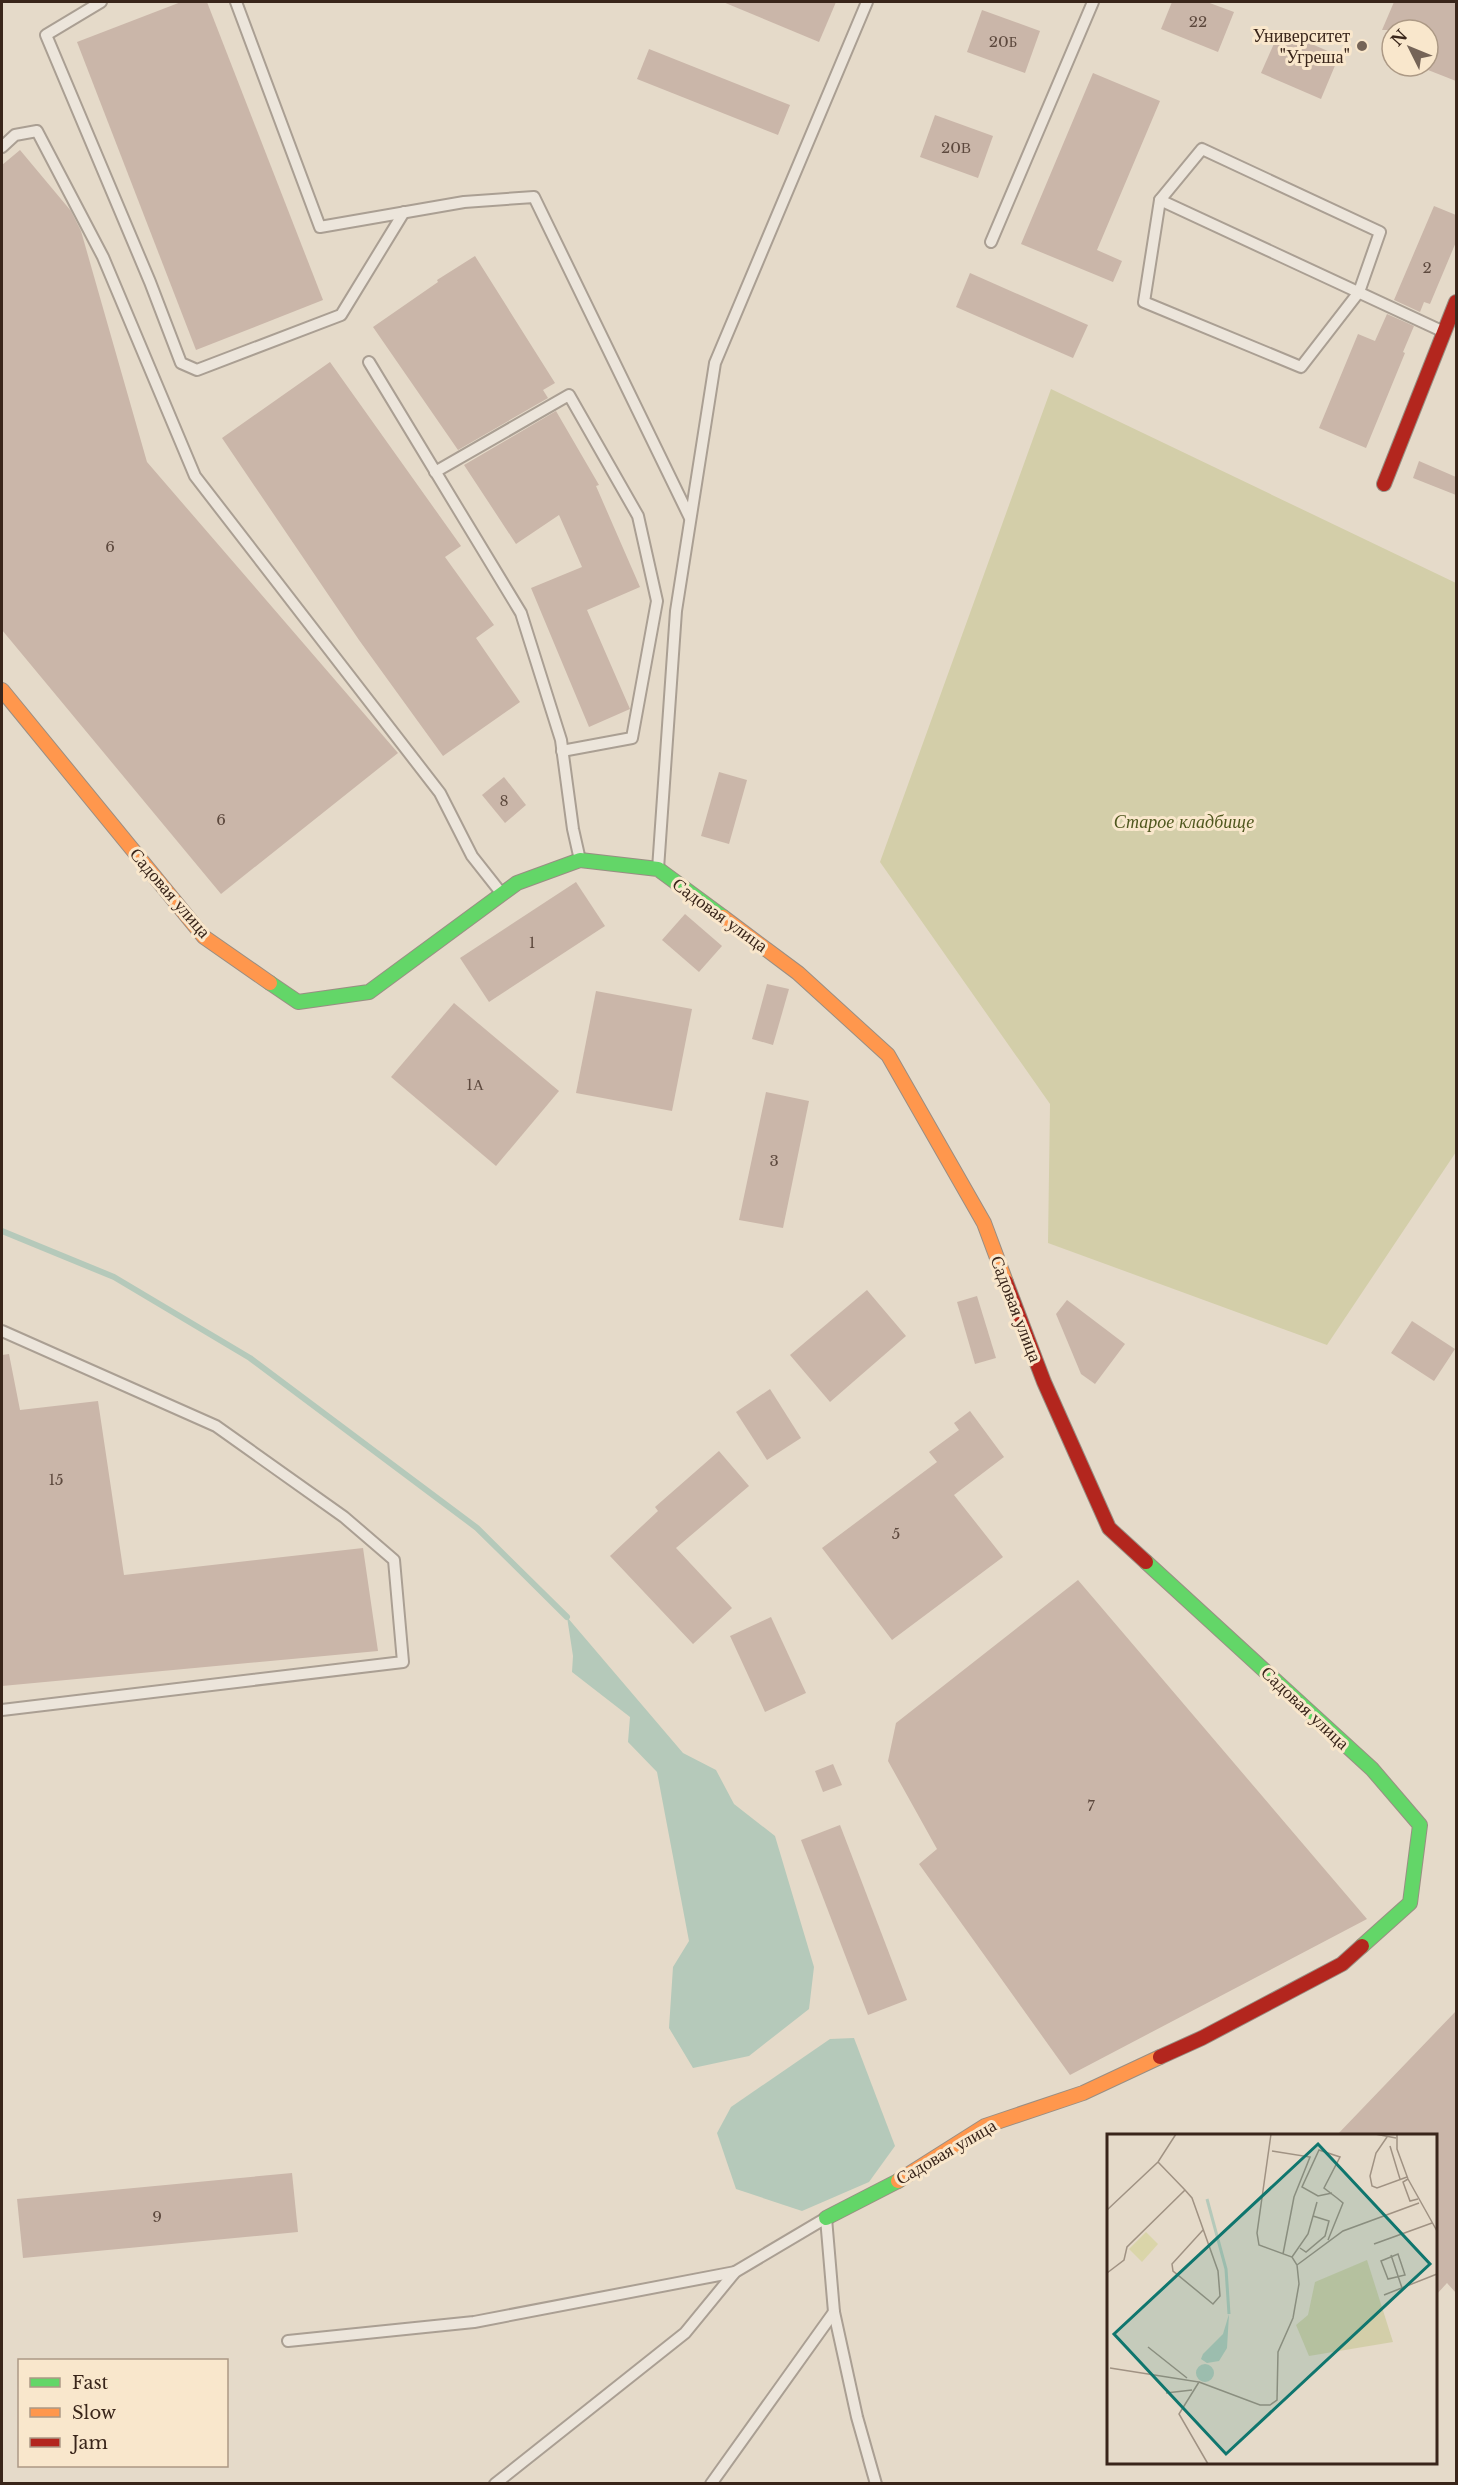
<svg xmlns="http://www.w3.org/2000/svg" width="1458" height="2485" viewBox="0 0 1458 2485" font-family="'Libre Baskerville',serif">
<rect width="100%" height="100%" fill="#e5dac9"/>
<!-- cemetery -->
<path fill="#d3cea9" d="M1051,389L1456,583V1152L1327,1345L1048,1243L1050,1104L880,862Z"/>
<!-- water -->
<g fill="#b5c9ba">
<path d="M567,1617L683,1753L716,1770L734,1804L775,1836L814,1967L809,2009L749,2056L693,2068L669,2028L673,1967L689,1941L657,1772L628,1742L630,1717L572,1672L573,1656Z"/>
<path d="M854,2038L895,2146L869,2182L802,2211L736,2189L717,2133L731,2107L830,2039Z"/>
</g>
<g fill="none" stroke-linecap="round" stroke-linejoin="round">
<!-- stream -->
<path stroke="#b5c9ba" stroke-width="6" d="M2,1231L114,1277L250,1358L477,1528L567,1617"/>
</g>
<!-- building -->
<g fill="#cab6a9">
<path d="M181,2H207L323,300L196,350L77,42Z"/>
<path d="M723,2H836L819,42Z"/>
<path d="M1172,2H1207L1234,12L1218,52L1161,29Z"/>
<path d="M1394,2H1456V81L1428,70V30H1382Z"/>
<path d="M982,10L1040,31L1025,73L967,52Z"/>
<path d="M1280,30L1339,56L1321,99L1261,73Z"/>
<path d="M649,49L790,105L778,135L637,79Z"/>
<path d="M1093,73L1160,101L1097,250L1122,261L1113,282L1021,244Z"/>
<path d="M935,115L993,136L978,178L920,157Z"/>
<path d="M20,150L71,211L81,231L147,462L398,753L221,894L2,630V165Z"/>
<path d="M1434,206L1456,215V242L1430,304L1424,302L1420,312L1394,300Z"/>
<path d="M475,256L555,383L543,390L548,398L458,450L373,327L438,282L437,280Z"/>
<path d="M970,273L1088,325L1073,358L956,307Z"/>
<path d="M1387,314L1414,326L1403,352L1405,353L1366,448L1319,428L1358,334L1375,341Z"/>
<path d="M330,362L461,546L445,557L494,625L476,638L520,702L443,756L359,640L222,438Z"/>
<path d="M556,411L599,485L596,486L640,587L587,610L630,709L589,727L531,588L582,567L559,515L516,544L464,465Z"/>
<path d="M1419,461L1456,477V495L1413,478Z"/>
<path d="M719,772L747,780L729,844L701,836Z"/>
<path d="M504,777L526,805L505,823L482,795Z"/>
<path d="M576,882L605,926L489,1002L460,958Z"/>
<path d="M685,914L722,946L699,972L662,940Z"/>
<path d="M767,984L789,989L773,1045L752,1039Z"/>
<path d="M596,991L692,1009L672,1111L576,1093Z"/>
<path d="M454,1003L559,1091L496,1166L391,1077Z"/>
<path d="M766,1092L809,1101L783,1228L739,1220Z"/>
<path d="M867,1290L906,1336L830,1402L790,1355Z"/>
<path d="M977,1296L996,1358L975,1364L957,1302Z"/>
<path d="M1067,1300L1125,1344L1095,1384L1081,1374L1056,1314Z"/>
<path d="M1412,1321L1455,1349L1434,1381L1391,1353Z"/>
<path d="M9,1354L20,1410L98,1401L124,1575L363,1548L378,1651L2,1686V1355Z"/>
<path d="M770,1389L801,1438L767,1460L736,1412Z"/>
<path d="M970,1411L1004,1457L954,1495L1003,1557L892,1640L822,1548L937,1462L929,1452L959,1430L954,1423Z"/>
<path d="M719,1451L749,1486L676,1548L732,1608L693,1644L610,1556L658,1511L655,1507Z"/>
<path d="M1078,1580L1367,1919L1070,2075L919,1864L937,1849L888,1761L896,1723Z"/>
<path d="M771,1617L806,1693L765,1712L730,1636Z"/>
<path d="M833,1764L842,1785L823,1792L815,1771Z"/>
<path d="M840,1825L907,2000L868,2015L801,1840Z"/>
<path d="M1456,2011V2293L1447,2283L1436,2295V2136H1336Z"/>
<path d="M292,2173L298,2232L23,2258L17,2199Z"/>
</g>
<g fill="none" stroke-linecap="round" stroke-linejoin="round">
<!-- lane casing -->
<g stroke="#aa9f93" stroke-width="14">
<g id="lane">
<path d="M101,2L46,35L150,282L181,363L197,370L341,315L404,212"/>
<path d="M236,2L320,227L464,202L534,197L690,518"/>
<path d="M2,147L15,135L37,131L103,257L195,476L440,793L472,856L502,894"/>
<path d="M1202,149L1380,232L1359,292L1301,367L1144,302L1160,200Z"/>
<path d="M1160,200L1444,332"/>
<path d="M991,242L1093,2"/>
<path d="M369,362L521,613L561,740L573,829L580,860"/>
<path d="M435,472L569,395L638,516L657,601L632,738L562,751"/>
<path d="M658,869L676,611L715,363L867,2"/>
<path d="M2,1331L216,1426L344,1517L394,1560L403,1662L2,1710"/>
<path d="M288,2341L474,2322L735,2272"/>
<path d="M495,2484L685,2333L735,2272L826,2218L834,2312L857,2417L876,2484"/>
<path d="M711,2484L834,2312"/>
</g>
</g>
<!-- fast casing -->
<g stroke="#998e83" stroke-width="16">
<g id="fast">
<path d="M270,983L298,1002L369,992L517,883L580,860L658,869L723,917"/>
<path d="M1146,1562L1372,1769L1420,1825L1410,1903L1362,1946"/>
<path d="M826,2218L898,2181"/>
</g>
</g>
<!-- slow casing -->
<g stroke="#998e83" stroke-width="16">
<g id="slow">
<path d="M2,690L204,937L270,983"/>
<path d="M723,917L798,973L888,1055L984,1223L1006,1282"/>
<path d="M898,2181L985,2126L1083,2093L1160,2057"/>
</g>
</g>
<!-- jam casing -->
<g stroke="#998e83" stroke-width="16">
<g id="jam">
<path d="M1384,484L1456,302"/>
<path d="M1006,1282L1044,1382L1109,1528L1146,1562"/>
<path d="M1160,2057L1202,2038L1342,1964L1362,1946"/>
</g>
</g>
<!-- lane -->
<use href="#lane" stroke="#ece5db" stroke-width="10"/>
<!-- fast -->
<use href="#fast" stroke="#63d668" stroke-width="14"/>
<!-- slow -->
<use href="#slow" stroke="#ff974d" stroke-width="14"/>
<!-- jam -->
<use href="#jam" stroke="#b3261e" stroke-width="14"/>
</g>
<!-- markers -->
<circle fill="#756457" stroke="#f9e7cc" stroke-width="2" cx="1362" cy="46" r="6"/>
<g text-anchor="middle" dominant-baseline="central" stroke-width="6" stroke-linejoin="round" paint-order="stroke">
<!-- number labels -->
<g font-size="15" fill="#5d493e">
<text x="1198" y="21">22</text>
<text x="1003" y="41">20Б</text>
<text x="956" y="147">20В</text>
<text x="1427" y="267">2</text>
<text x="110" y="546">6</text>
<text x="504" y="800">8</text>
<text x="221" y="819">6</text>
<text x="532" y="942">1</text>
<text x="475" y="1084">1А</text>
<text x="774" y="1160">3</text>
<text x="56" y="1479">15</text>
<text x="896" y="1533">5</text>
<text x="1091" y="1805">7</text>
<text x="157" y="2216">9</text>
</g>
<!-- poi labels -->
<g font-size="18" fill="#39251a" stroke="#f9e7cc" text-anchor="end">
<text x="1350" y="36">Университет<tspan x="1350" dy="21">"Угреша"</tspan></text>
</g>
<!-- park labels -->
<g font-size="18" font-style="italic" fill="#4f571e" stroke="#f9e7cc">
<text x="1184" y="822">Старое кладбище</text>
</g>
<!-- street labels -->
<g font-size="18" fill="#39251a" stroke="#f9e7cc">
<text transform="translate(170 893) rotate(49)">Садовая улица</text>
<text transform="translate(720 915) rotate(36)">Садовая улица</text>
<text transform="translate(1016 1309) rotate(69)">Садовая улица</text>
<text transform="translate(1305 1708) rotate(43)">Садовая улица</text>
<text transform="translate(946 2152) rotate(-30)">Садовая улица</text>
</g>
</g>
<!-- overview -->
<g transform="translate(1107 2134)">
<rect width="330" height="330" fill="#e5dac9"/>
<path d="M39,98L51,110L35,128L22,115Z" fill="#dad5a9"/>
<path d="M260,126L286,208L202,222L189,191L201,181L208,148Z" fill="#d3cea9"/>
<path d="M122,180L120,214L112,227L100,229L94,225L96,220L116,200ZM89 239a9 9 0 1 1 18 0a9 9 0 1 1-18 0Z" fill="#b5c9ba"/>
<path fill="none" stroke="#b5c9ba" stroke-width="3" d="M100,65L119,135L122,180"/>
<path fill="none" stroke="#a09283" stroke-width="1.5" d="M268,0L289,4M290,0V15L301,45L330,97M280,3L269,19L263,42L265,52L270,54L300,43M283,12L293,45M165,17L203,23L187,63L176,120M301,45L296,48L303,67L311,65M78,56L85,64L111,137L113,162L106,170L66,137L65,130L96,96M0,76L51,28L69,0M221,106L236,69L230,64L217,54L233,23L212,16L195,53L211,62L225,59M267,110L325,89M193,114L199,118L218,102L222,87L206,82M291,120L298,141L281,145L274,127ZM284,121L295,154M185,123L201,100L210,68M190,131L236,97L312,69M0,139L17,126L20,113L78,56L51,28M277,161L330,140M41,213L80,244M3,234L92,248L72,280L101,330M92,248L153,271H163L170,266L171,218L186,184L192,150L190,131L185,123L152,111L150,99L164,0M59,259L85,256"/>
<path fill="#0f766e" fill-opacity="0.15" stroke="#0f766e" stroke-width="3" d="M211,10L323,130L119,320L7,200Z"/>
<rect width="330" height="330" fill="none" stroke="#39251a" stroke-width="3"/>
</g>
<!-- border -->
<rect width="1458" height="2485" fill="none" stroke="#39251a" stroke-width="6"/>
<!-- legend -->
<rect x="18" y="2359" width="210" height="108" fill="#f9e7cc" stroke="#ac9985" stroke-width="1.5"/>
<rect x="30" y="2378" width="30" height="9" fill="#63d668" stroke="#ac9985" stroke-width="1.5"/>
<text x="72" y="2389" font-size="18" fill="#39251a">Fast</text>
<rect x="30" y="2408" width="30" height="9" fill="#ff974d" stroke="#ac9985" stroke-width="1.5"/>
<text x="72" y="2419" font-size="18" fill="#39251a">Slow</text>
<rect x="30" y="2438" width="30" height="9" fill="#b3261e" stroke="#ac9985" stroke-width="1.5"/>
<text x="72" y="2449" font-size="18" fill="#39251a">Jam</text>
<!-- north arrow -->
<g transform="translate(1410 48) rotate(313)"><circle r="28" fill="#f9e7cc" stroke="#ac9985" stroke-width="1.5"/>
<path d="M0-4.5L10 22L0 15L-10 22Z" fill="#756457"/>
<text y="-9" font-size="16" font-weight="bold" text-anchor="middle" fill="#39251a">N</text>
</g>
</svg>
